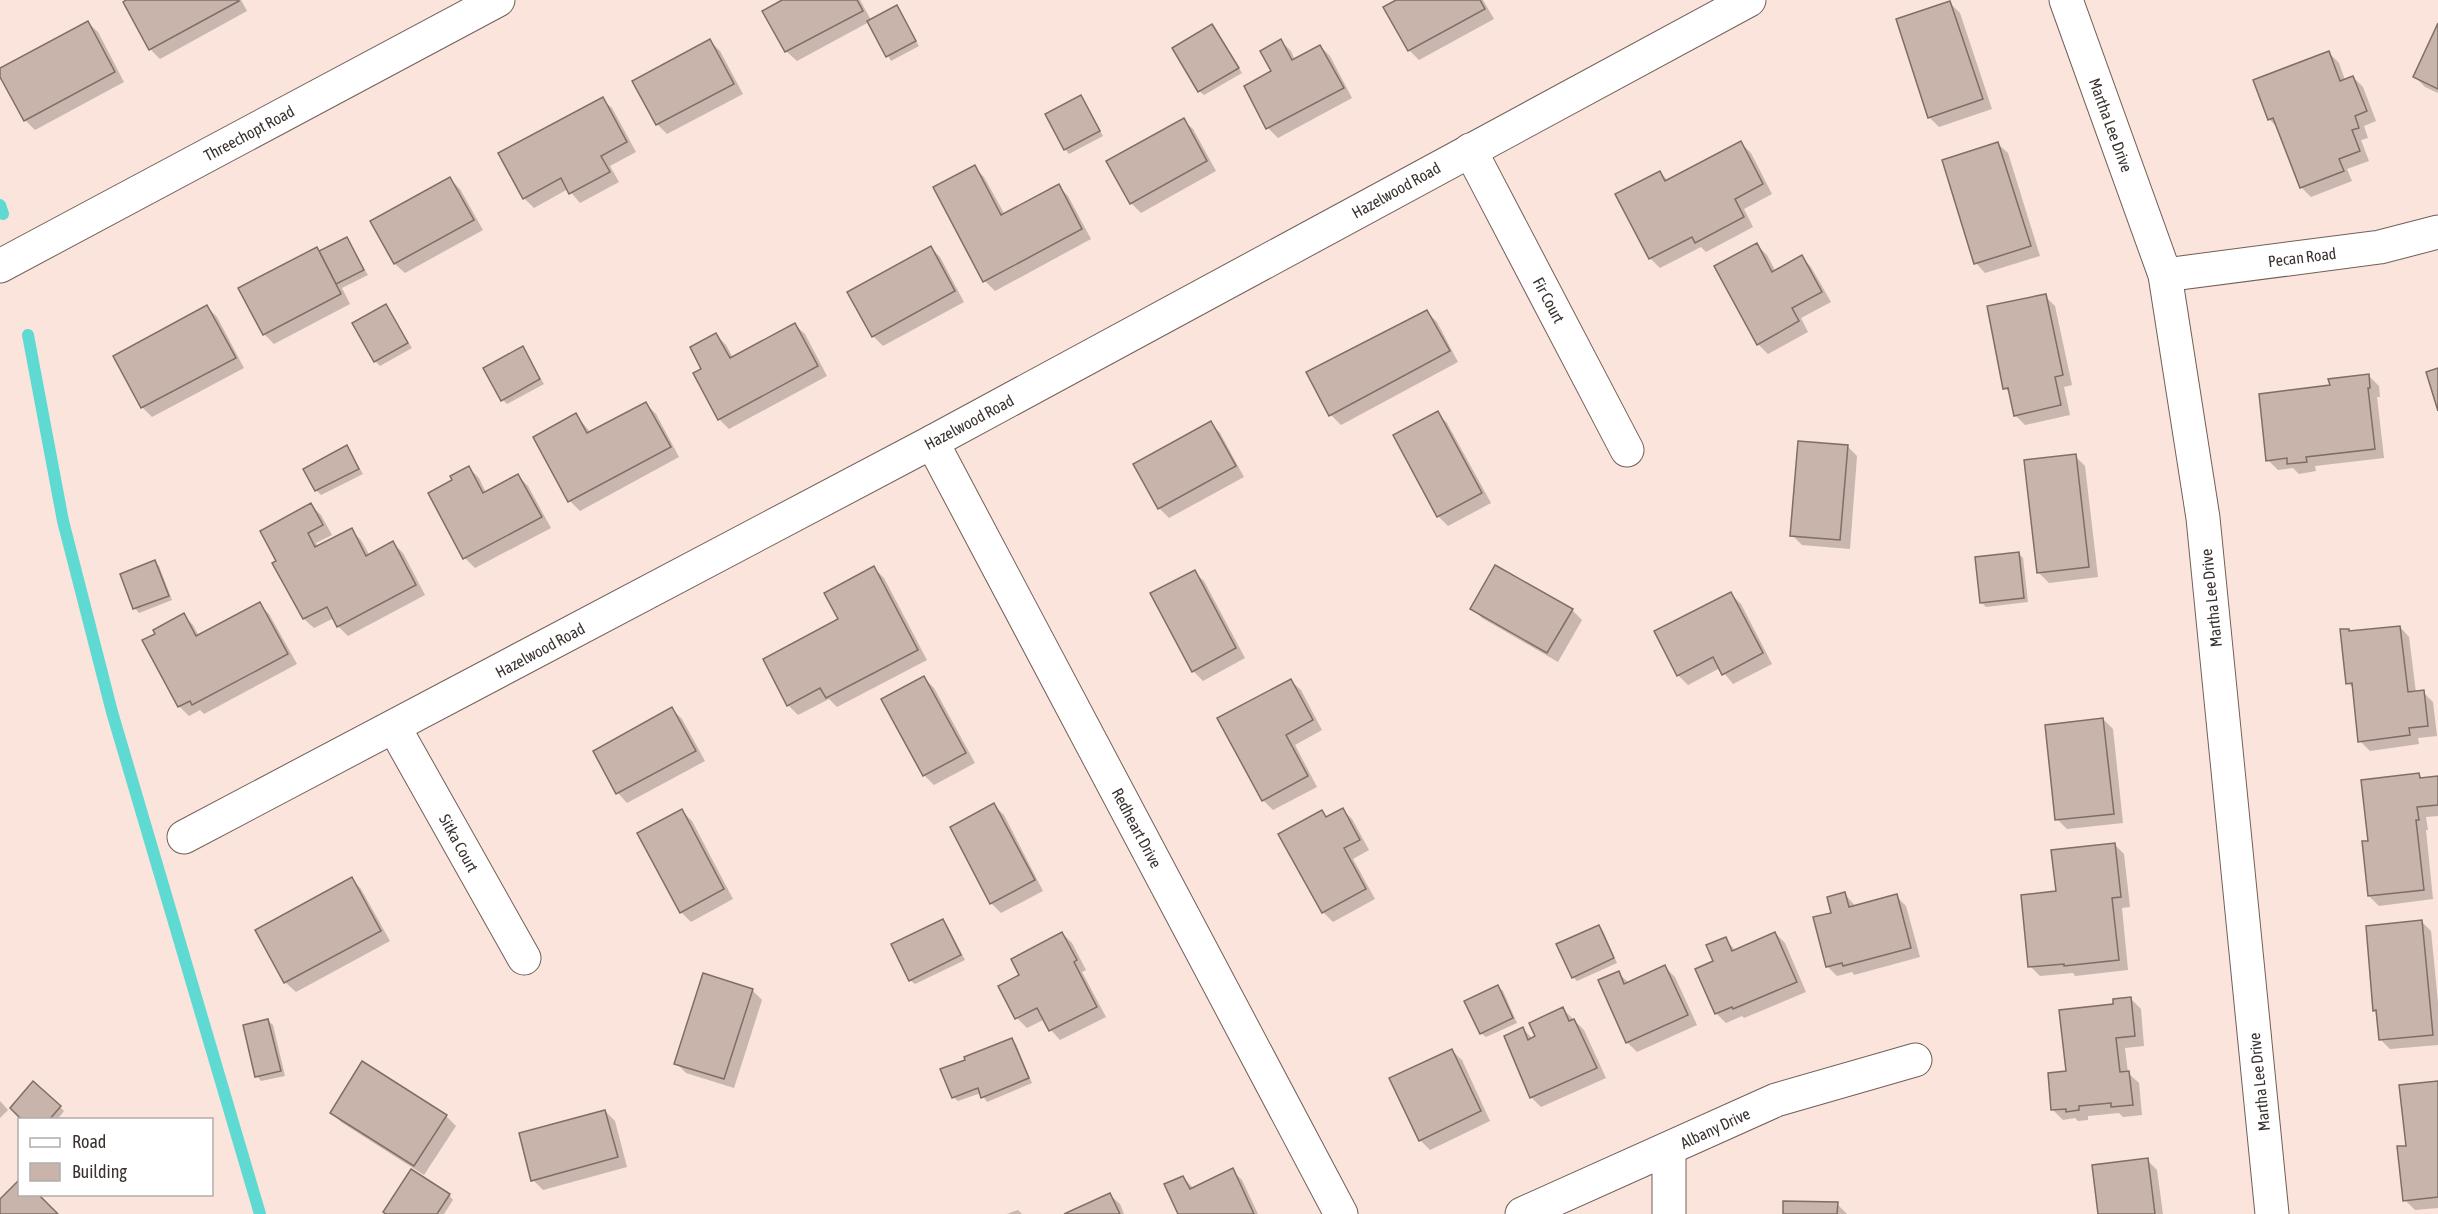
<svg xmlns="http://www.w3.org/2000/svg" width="2438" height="1214" viewBox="0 0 2438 1214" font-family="'Asap Condensed',sans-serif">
<rect width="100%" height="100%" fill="#fae4db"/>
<!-- shadow -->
<g fill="#0003">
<path d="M129,0H241L247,11L160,59L150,49Z"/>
<path d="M785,0H860L871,20L896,7L919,46L891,61L869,22L797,61L787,52L764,11Z"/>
<path d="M1399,0H1483L1494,19L1419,60L1409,50Z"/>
<path d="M1950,3L1960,13L1992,109L1939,127L1929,117Z"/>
<path d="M88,23L98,32L124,82L35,130L25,120L0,74V70Z"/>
<path d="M1212,26L1242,73L1204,95L1199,91Z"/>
<path d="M2438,27V93L2425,87L2415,77Z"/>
<path d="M710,41L720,51L743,94L667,134L657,124Z"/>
<path d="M1281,41L1291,51L1295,60L1320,46L1330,56L1352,98L1278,138L1268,128L1273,72Z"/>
<path d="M2329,53L2339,63L2345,80L2353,77L2363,87L2376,121L2364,126L2368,138L2361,140L2369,161L2347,169L2352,181L2311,197L2301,187L2279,129L2269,119Z"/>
<path d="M1081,97L1085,102L1103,136L1069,154L1065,149Z"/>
<path d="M602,99L612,108L636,152L610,166L619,182L580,203L568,189L534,208L524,198Z"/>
<path d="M1183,120L1193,129L1216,171L1141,213L1131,203Z"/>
<path d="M1741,143L1751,153L1772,194L1744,209L1753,227L1706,252L1701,247L1660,268L1650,258L1660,172L1668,181Z"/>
<path d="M1998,144L2008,153L2040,256L1985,273L1976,263Z"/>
<path d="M974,167L984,177L1005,215L1058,186L1068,196L1091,239L995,291L985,281L935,188Z"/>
<path d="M450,179L460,189L483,230L405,273L395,264Z"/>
<path d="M346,239L368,275L342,288L350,304L274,344L264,334L320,253Z"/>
<path d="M1757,245L1767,255L1776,272L1802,257L1811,267L1831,302L1801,318L1808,332L1768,354L1758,344Z"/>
<path d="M930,247L940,257L964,302L883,346L873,336Z"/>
<path d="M2045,296L2055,306L2072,385L2064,387L2070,415L2025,425L2015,415L2011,394L2005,388Z"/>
<path d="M385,306L412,348L380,366L375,361Z"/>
<path d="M207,307L217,317L244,368L152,417L142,407Z"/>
<path d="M1427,312L1437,322L1458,362L1341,425L1331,415L1308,372Z"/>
<path d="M795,325L805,334L827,376L729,429L719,419L703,369L716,335L726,345L733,358Z"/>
<path d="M522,348L544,384L507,404L503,400Z"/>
<path d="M2369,376L2379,386L2380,397H2377L2384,458L2315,466L2316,471L2299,474L2293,468L2278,470L2268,460L2331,387Z"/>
<path d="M646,404L656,414L679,457L580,511L570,501L535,437L576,415L591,433Z"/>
<path d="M1437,413L1447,423L1491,503L1448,526L1438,516Z"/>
<path d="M1211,423L1220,433L1244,477L1169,518L1160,509L1135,465Z"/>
<path d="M1847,446L1857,456L1850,549L1802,545L1792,535Z"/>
<path d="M347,447L363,474L321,495L316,490Z"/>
<path d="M2075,456L2085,466L2098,577L2049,583L2039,573L2025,462Z"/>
<path d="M469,468L479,478L486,493L518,476L528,486L551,528L475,568L465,558L430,494L454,481Z"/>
<path d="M311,505L321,515L332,535L316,543L318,547L351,530L361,540L370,556L393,543L403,553L425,595L348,636L338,626L334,618L314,628L304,619L274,564Z"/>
<path d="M2018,553L2023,558L2028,602L1986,607L1981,602Z"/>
<path d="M154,562L159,566L172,600L139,613L135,608Z"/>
<path d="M874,568L884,578L927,660L837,707L829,699L798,715L788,705Z"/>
<path d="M1194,572L1204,581L1245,658L1203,681L1193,671Z"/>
<path d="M1731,594L1741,604L1772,664L1733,684L1720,668L1688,685L1678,675Z"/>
<path d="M259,604L269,614L297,664L204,714L200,710L189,716L179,706L157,635L183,615L193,625L199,636Z"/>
<path d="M1472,608L1572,610L1582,620L1558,662L1482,618Z"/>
<path d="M2400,627L2409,637L2416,693L2423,692L2433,702L2437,736L2418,738L2419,744L2370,751L2360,741L2354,689L2348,683L2351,633Z"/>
<path d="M924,678L934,688L975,763L934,785L924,775Z"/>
<path d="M1291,681L1301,690L1322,730L1295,745L1317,787L1273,810L1263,800Z"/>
<path d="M672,709L682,719L705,761L627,803L618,793L595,751Z"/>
<path d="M2103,719L2113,729L2123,823L2067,829L2057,819Z"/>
<path d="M2419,775L2423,779L2438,778V816L2426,817L2428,830H2426L2433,899L2379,906L2369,896Z"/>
<path d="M994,805L1004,815L1043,891L1001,913L991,903Z"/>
<path d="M1342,809L1352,819L1369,850L1353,859L1375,899L1333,922L1323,912L1322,812L1327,818Z"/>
<path d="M682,811L692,821L733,899L691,922L681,912Z"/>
<path d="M2114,844L2124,854L2130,907L2122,908L2128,970L2075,976L2073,973L2040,976L2030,966L2058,892Z"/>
<path d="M352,879L361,889L390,941L296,992L286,983L257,930Z"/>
<path d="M1845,894L1856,907L1896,896L1906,906L1920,957L1854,975L1852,972L1837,976L1828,967L1833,914Z"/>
<path d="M943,921L947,925L965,960L915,984L910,980Z"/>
<path d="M2421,921L2431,931L2438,1002V1045L2390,1049L2380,1039L2378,1014L2374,1010Z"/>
<path d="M1599,926L1603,931L1617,963L1577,981L1573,977Z"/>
<path d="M1062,933L1072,943L1086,970L1082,972L1106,1017L1060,1040L1051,1030L1045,1019L1027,1028L1017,1018L1021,975Z"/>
<path d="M1775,933L1785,943L1806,992L1744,1018L1742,1016L1726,1023L1716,1013L1715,962L1725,939L1736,951Z"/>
<path d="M1665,967L1675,977L1697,1025L1637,1052L1627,1042L1618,973L1629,983Z"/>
<path d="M1498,987L1503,991L1517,1023L1486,1037L1481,1033Z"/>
<path d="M752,990L762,1000L734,1088L686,1073L676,1063Z"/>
<path d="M2131,999L2141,1009L2144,1046L2125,1048L2128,1073L2139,1083L2142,1115L2123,1117L2119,1113L2088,1116V1120L2078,1121L2075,1118L2063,1120L2053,1110L2067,1073L2114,1006Z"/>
<path d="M1563,1009L1584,1030L1606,1078L1541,1107L1531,1097L1523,1029L1533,1039Z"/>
<path d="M268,1021L273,1025L285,1076L261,1081L257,1076Z"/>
<path d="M1011,1039L1016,1044L1032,1083L987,1102L981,1093L958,1101L953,1097Z"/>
<path d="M1452,1051L1462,1060L1490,1121L1430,1150L1420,1140Z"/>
<path d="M2438,1083V1208L2415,1210L2405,1200L2407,1147Z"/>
<path d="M0,1101L8,1110L0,1118Z"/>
<path d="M60,1107L64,1111L57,1120H24Z"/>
<path d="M605,1111L615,1121L627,1167L543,1190L533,1180Z"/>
<path d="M332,1112L446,1116L456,1126L424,1175L341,1122Z"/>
<path d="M2147,1160L2157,1170L2163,1214H2099Z"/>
<path d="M1232,1170L1242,1180L1258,1214H1180L1183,1177L1194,1189Z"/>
<path d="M449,1195L453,1200L444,1214H387Z"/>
<path d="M1110,1195L1120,1204L1124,1214H1067Z"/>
<path d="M1837,1204L1847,1214H1784Z"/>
<path d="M1018,1210L1022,1214H1007Z"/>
</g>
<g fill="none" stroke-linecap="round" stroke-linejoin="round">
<!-- stream -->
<g stroke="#5edad3" stroke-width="12">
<path d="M0,205L3,214"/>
<path d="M28,335L63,521L112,712L260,1214"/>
</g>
</g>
<!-- building -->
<g fill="#c9b4ac" stroke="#806d65" stroke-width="1.5">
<path d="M126,0H238L239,1L149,50L123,2Z"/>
<path d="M782,0H857L863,11L785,52L762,11Z"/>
<path d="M1396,0H1480L1485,9L1408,51L1383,7Z"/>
<path d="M1950,1L1983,99L1928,118L1896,19Z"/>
<path d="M897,5L916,41L886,57L867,21Z"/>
<path d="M88,21L115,72L24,121L0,77V68Z"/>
<path d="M2438,23V89L2413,77Z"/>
<path d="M1212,24L1239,68L1198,92L1172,48Z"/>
<path d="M710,39L734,84L656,125L632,81Z"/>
<path d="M1281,39L1292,60L1320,45L1344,88L1266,129L1244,86L1271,71L1260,51Z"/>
<path d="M2329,51L2340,81L2353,76L2367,111L2355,116L2359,128L2352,130L2360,151L2339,159L2344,171L2300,188L2273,118L2268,120L2253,80Z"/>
<path d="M1081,95L1100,131L1064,150L1045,114Z"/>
<path d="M603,97L627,142L601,156L610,172L569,194L561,178L523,199L498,153Z"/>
<path d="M1184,118L1207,161L1130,204L1106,161Z"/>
<path d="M1741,141L1763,184L1735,199L1744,217L1695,243L1692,237L1649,259L1615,194L1660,171L1665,181Z"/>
<path d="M1998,142L2031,246L1974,264L1942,160Z"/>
<path d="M975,165L1001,215L1059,184L1082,229L983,282L933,187Z"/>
<path d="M450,177L474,220L394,264L370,221Z"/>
<path d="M347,237L364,270L336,284L319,251Z"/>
<path d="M1757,243L1772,272L1802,255L1822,292L1792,308L1799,321L1757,345L1714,266Z"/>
<path d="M931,246L955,291L872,337L847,292Z"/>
<path d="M317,247L341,294L263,335L238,288Z"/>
<path d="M2046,294L2063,375L2055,377L2061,405L2014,416L2008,388L2003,389L1987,306Z"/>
<path d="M386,304L408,343L374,362L352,323Z"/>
<path d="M207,305L236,358L141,408L113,356Z"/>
<path d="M1427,310L1450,351L1329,416L1306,372Z"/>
<path d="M795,323L818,366L718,420L693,373L701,369L690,347L716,333L730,358Z"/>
<path d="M523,346L540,379L501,401L483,368Z"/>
<path d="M2438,368V411L2426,372Z"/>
<path d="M2369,374L2370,388H2368L2375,449L2306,457L2307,462L2287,464V458L2266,461L2259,394L2330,385L2328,379Z"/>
<path d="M646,402L671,447L568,502L533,437L576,413L587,433Z"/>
<path d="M1438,411L1482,493L1437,517L1393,435Z"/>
<path d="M1211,421L1236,466L1158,509L1133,464Z"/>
<path d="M1798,441L1848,445L1840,540L1790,536Z"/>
<path d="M347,445L359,469L315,491L303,469Z"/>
<path d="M2076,454L2089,567L2037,573L2024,460Z"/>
<path d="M469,466L483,493L518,474L542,517L463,559L428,493L452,480L450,476Z"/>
<path d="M311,503L323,525L308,533L315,547L352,528L366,556L393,541L416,585L337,627L327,607L303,619L272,563L276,561L260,531Z"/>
<path d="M2019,552L2024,598L1980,603L1975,557Z"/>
<path d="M155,560L169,596L133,609L120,574Z"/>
<path d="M1495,565L1573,609L1547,653L1470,609Z"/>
<path d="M874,566L918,650L826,698L820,688L787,706L763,659L838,619L824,593Z"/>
<path d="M1195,570L1236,648L1192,672L1150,593Z"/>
<path d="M1731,592L1763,653L1722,675L1713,657L1677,676L1654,631Z"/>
<path d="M260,602L288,654L192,705L190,701L178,707L142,640L155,634L153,630L184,613L196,636Z"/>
<path d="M2400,626L2408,692L2424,690L2428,726L2409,728L2410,735L2358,742L2352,683L2346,684L2340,629H2349V631Z"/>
<path d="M924,676L966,753L923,776L881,699Z"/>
<path d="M1291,679L1313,720L1286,735L1308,776L1262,801L1217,718Z"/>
<path d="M672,707L696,751L616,794L593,751Z"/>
<path d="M2103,718L2114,814L2055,820L2045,725Z"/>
<path d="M2419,773L2420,778L2438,776V805L2417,807L2419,820H2416L2424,890L2368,896L2362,841H2368L2361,780Z"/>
<path d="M994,803L1035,880L990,904L950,827Z"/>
<path d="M1343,808L1360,840L1344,848L1366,889L1322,913L1278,834L1322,810L1326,817Z"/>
<path d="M682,809L724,889L680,913L637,833Z"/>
<path d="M2115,843L2121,897L2112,898L2119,960L2064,966V964L2028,967L2021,895L2056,891L2051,850Z"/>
<path d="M352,877L381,931L284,983L255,930Z"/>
<path d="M1845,892L1849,907L1897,894L1911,948L1843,966L1842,963L1826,967L1813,917L1831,913L1827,897Z"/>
<path d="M943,919L961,955L909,981L891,944Z"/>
<path d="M2422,920L2433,1035L2379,1040L2376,1010L2373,1011L2366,926Z"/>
<path d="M1599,925L1614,958L1572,978L1556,944Z"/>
<path d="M1062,932L1077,960L1074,962L1097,1007L1049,1031L1037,1008L1015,1019L998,986L1019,975L1011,959Z"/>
<path d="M1775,932L1797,982L1733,1009L1732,1007L1715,1014L1695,969L1713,961L1706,945L1726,937L1732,951Z"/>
<path d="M1665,965L1688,1015L1626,1043L1598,980L1619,971L1624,984Z"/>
<path d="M703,973L753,989L724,1079L674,1064Z"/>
<path d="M1498,985L1513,1018L1480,1034L1464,1001Z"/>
<path d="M2131,997L2135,1036L2116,1038L2120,1072L2129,1071L2133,1105L2111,1107V1103L2079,1106V1110L2066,1112V1109L2051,1110L2048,1073L2066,1071L2059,1010L2113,1004V999Z"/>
<path d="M1563,1007L1569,1021L1574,1019L1597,1068L1530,1098L1504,1036L1523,1027L1528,1040L1535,1036L1529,1023Z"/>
<path d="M268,1019L281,1071L255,1077L243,1025Z"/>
<path d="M1012,1038L1029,1078L981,1098L978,1088L952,1098L940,1069L965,1060L964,1057Z"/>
<path d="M1452,1049L1481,1111L1419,1141L1389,1078Z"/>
<path d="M362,1061L447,1115L414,1166L330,1113Z"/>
<path d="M33,1081L61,1106L49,1120H22L10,1108Z"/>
<path d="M2438,1081V1197L2403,1201L2397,1146H2406L2399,1085Z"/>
<path d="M605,1110L618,1157L531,1181L519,1133Z"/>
<path d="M2148,1158L2155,1214H2098L2092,1165Z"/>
<path d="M1233,1168L1254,1214H1178L1164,1184L1183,1176L1190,1189Z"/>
<path d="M411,1169L450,1194L437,1214H386L383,1212Z"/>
<path d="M20,1179V1194H38L58,1214H0V1199Z"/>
<path d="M1110,1193L1120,1214H1064Z"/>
<path d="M1783,1201L1838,1202L1837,1214H1783Z"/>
</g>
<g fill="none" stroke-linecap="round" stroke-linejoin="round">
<!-- street casing -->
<g stroke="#725f58" stroke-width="35">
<g id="street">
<path d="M2066,0L2165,275L2203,518L2272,1214"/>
<path d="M1470,150L1627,450"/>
<path d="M0,266L498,0"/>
<path d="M2165,275L2380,247L2438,232"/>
<path d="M932,442L1341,1214"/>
<path d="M394,727L524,958"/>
<path d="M184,837L932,442L1749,0"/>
<path d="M1522,1214L1776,1100L1915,1060"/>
<path d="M1669,1214V1149"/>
</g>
</g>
<!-- street -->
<use href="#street" stroke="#fff" stroke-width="33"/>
</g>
<g text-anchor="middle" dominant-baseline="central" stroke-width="6" stroke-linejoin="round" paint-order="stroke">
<!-- street labels -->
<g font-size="16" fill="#3a322f" stroke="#fff">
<text transform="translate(2111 125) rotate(70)">Martha Lee Drive</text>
<text transform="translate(249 133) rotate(-28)">Threechopt Road</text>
<text transform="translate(1396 190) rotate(-29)">Hazelwood Road</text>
<text transform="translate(2302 257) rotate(-7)">Pecan Road</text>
<text transform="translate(1549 300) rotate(62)">Fir Court</text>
<text transform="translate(969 422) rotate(-28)">Hazelwood Road</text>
<text transform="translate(2211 598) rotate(-96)">Martha Lee Drive</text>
<text transform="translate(540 650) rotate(-28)">Hazelwood Road</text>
<text transform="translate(1137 828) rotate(62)">Redheart Drive</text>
<text transform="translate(459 843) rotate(61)">Sitka Court</text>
<text transform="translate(2259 1082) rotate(-96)">Martha Lee Drive</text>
<text transform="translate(1715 1128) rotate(-25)">Albany Drive</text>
</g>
</g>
<!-- legend -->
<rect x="18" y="1118" width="195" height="78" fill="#ffffff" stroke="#b0adac" stroke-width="1.5"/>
<rect x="30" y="1138" width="30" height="9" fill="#ffffff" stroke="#b0adac" stroke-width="1.5"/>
<text x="72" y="1148" font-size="18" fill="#3a322f">Road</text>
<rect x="30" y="1163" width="30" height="18" fill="#c9b4ac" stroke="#b0adac" stroke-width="1.5"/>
<text x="72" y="1178" font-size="18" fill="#3a322f">Building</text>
</svg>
